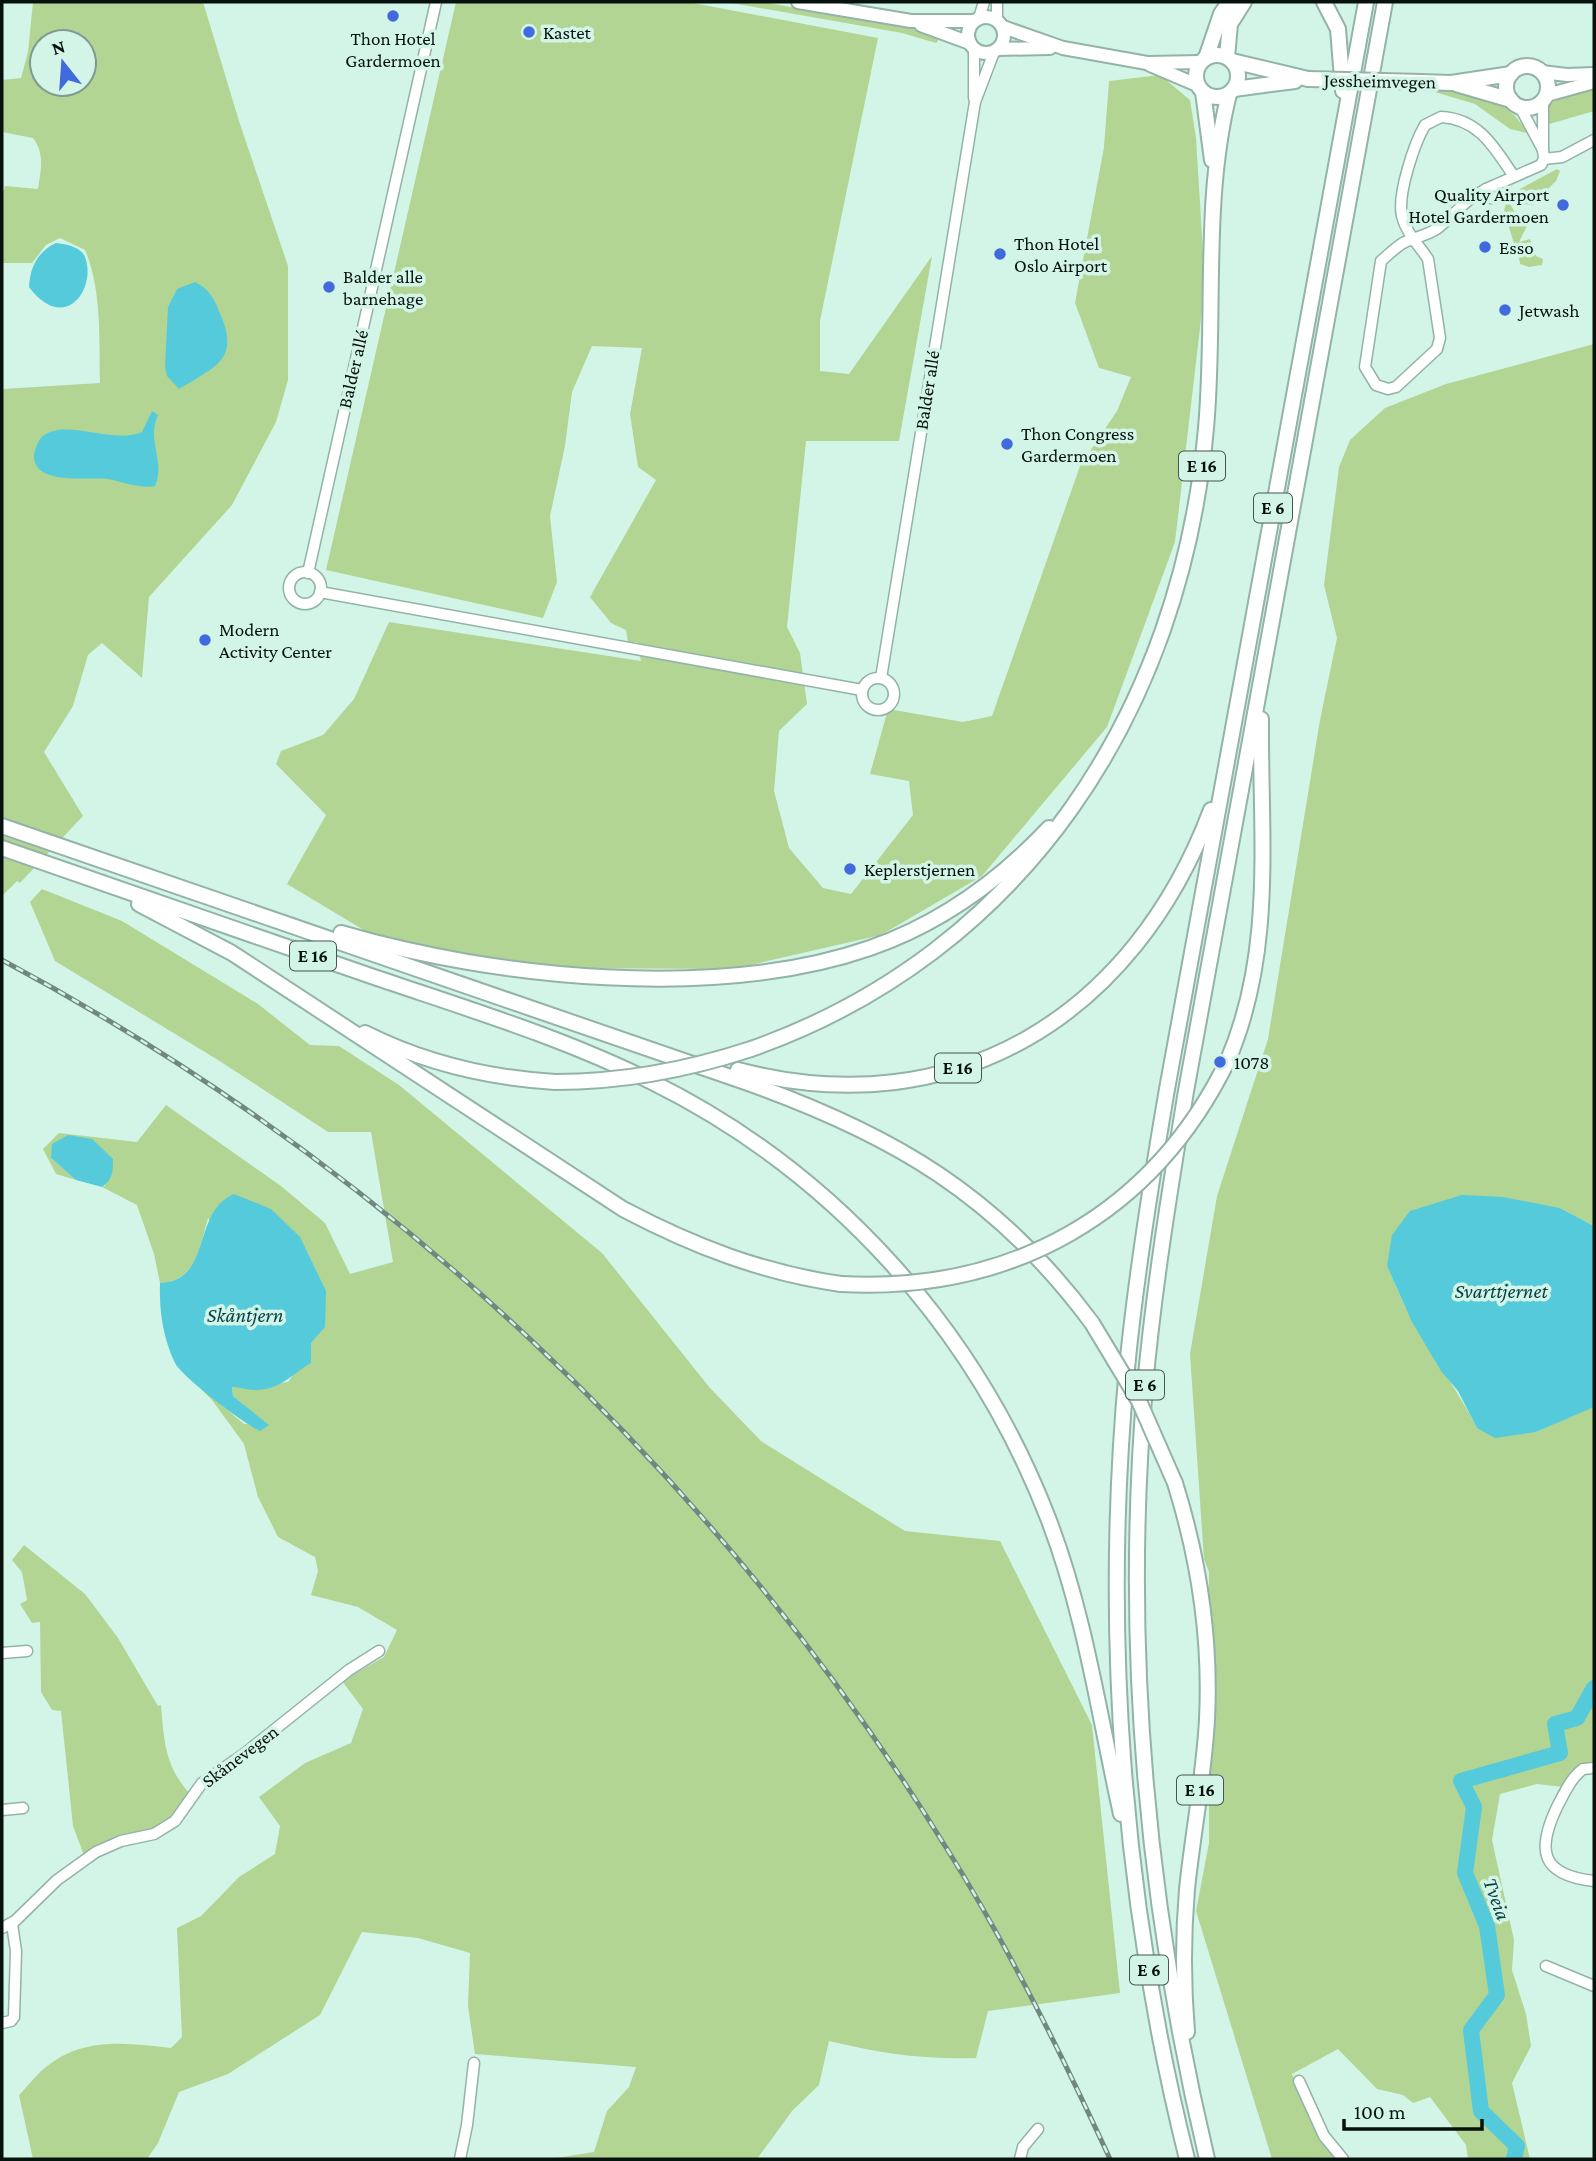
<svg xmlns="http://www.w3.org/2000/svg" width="1596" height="2161" viewBox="0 0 1596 2161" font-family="'Crimson Pro',serif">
<rect width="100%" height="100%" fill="#d3f5e8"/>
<!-- green -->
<g fill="#b2d594" fill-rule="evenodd">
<path d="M33,2H203L239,121L288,266V380L276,422L232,505L149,597L142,678L102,643L88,655L73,706L44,752L83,816L20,883L17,881L2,896V389L100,383C99,339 102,290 85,250L60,238L46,245L32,263H2V196L5,186L38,189C41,169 45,154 33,138L2,132V80L21,78L28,52ZM42,42H84V84H42Z"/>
<path d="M456,2H688L878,38L820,321V371L849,374L932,256L899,441H806L787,627L800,653L807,704L779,731L774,791L789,848L823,888L851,894L913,815L909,781L870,774L888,709L963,722L992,716L1080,466L1117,411L1131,377L1099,368L1075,303L1104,147L1109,81L1160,75L1190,100L1196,138L1205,285L1175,542L1107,727L982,876L881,935L733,969L553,968L382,941L287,884L326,815L276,764L281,751L323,735L354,699L389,622L641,661L637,642H628L626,630L611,623L590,597L656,480L638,467L630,414L642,348L592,346L572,392L565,446L550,516L557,582L543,618L326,570Z"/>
<path d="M726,2H763L918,30L940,38L936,43L902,33Z"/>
<path d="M1594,86V111L1546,125L1547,107C1560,95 1577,92 1594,86Z"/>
<path d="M1428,90C1464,87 1510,98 1527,133L1510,129L1475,104Z"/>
<path d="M1557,169L1560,171L1556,181L1532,205L1519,203L1517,195L1520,189Z"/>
<path d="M1507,198L1514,211L1530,220L1519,242L1530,239L1536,256L1543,259L1542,265L1529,267L1520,264L1517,246L1515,247L1504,211Z"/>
<path d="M1594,344V1226L1560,1208L1387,1266C1396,1285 1404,1307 1415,1325C1435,1361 1459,1392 1477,1428L1536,1432L1594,1406V1773H1589L1564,1787L1537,1784L1500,1794L1492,1840L1514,1940L1512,1970L1526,2014L1531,2046L1512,2083L1530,2159H1468L1466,2145L1430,2097L1413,2103L1403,2095L1377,2089L1338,2049L1292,2074L1321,2139L1348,2157L1272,2159L1196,1911L1209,1843V1572L1204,1559L1190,1354L1217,1196L1268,1039L1320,720L1337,638L1324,585L1339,467L1350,440L1385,408L1446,384Z"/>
<path d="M42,889L122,921L258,1004L310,1045L339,1046L399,1085L602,1253L710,1388L761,1441L905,1531L1000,1541L1092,1725L1120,1993L988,2011L976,2058C925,2060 879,2053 829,2041L819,2085L792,2111L757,2159H550L594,2152L607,2111L629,2087L636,2067L475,2054L468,2006L470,1953L418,1938L362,1932L320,2015L228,2074L179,2092L158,2143L147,2159H33L19,2095C29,2085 38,2072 50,2064C85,2037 130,2043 171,2048L182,2037L177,1928L201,1916L239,1877L275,1854L280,1826L259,1797L305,1763L351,1743L363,1709L342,1681L384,1657L397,1630L358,1607L311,1595L318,1571L315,1557L278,1537L258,1497L244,1444L212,1400L194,1382L244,1424L268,1425L233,1396L232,1387L288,1382L295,1372L311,1363L208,1218C200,1247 195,1282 160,1283L154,1254L137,1205L102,1187L106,1185L51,1158L76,1180L56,1174L43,1149L59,1133L137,1142L166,1105L281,1186L325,1223L350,1274L393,1262L371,1132H328L218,1060L55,961L30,902Z"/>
<path d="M24,1545L85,1594L118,1638L158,1706L161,1705C164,1741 165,1768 192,1796L163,1830L85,1858L73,1826L61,1711L52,1710L41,1692L40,1622L32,1623L20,1604L27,1600L22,1572L12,1560Z"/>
</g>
<!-- water -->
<g fill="#55cadb">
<path d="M56,243C66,244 81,247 85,257C97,288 65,335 29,287C30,267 38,251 56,243Z"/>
<path d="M195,282C208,288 214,298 219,311C241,359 217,366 179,389L167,376L165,366L168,307L177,289Z"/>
<path d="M152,411L158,415C146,440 166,462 155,486C140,489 123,482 108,479C90,476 33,487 34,455C35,449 38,440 43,436C67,418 113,445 142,432Z"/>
<path d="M68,1135L92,1139L113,1159C113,1171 113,1179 102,1187L76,1180L51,1158L52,1144Z"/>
<path d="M234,1194L271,1209L300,1237L326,1291L325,1327L311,1343V1363C292,1374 279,1391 254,1390C247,1390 240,1387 232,1387L233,1396L269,1425L260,1431C243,1423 183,1378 175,1363C163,1338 159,1310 160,1283C213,1281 191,1212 234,1194Z"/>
<path d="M1462,1195L1503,1197L1560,1208L1594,1226V1407L1536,1432L1495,1438L1477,1428L1458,1391L1441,1371L1412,1322L1387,1266L1392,1235L1410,1211Z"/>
</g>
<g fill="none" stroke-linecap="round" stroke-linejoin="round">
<!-- river -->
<path stroke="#55cadb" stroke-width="16" d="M1514,2159L1517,2146L1481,2111L1471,2030L1497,1995L1487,1926L1465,1873L1474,1807L1461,1781L1560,1753L1555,1724L1577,1718L1594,1688"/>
<!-- minor casing -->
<g stroke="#93b3a7" stroke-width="13">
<g id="minor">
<path d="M997,2V20"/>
<path d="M979,18L984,2"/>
<path d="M974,49V98"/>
<path d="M1520,107L1543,150V101"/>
<path d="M1544,159L1562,157L1594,140"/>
<path d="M1486,189C1466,199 1455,214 1438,228C1427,236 1414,237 1403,243C1395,248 1388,255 1381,261L1365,367L1376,385L1388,389L1396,387L1437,349L1440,338L1428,259C1419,245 1406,233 1402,216C1397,195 1414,144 1425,125L1441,117C1479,119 1494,147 1513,175"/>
<path d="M1491,198L1486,189L1541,165L1544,159L1543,150"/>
<circle cx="305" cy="588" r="16"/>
<path d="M308,573L436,2"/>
<path d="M320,592L862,690"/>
<circle cx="878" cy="694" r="16"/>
<path d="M881,678L975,102L994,52"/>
<path d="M2,1653L27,1651"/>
<path d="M1594,1768L1583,1769C1571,1778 1565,1792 1558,1805C1536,1850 1540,1875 1594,1881"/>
<path d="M2,1810L23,1808"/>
<path d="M2,1928L15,1921L57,1880L96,1852L121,1841L154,1834L175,1821L202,1783L244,1754L349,1670L379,1651"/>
<path d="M1546,1966L1594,1986"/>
<path d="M2,2023L11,2021L14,2017L16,1951L12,1924"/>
<path d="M1299,2081L1324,2136L1343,2159"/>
<path d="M460,2159L467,2125L474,2063"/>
<path d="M1020,2159L1023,2147L1038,2129"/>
</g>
</g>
<!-- major casing -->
<g stroke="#93b3a7" stroke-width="16">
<g id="major">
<path d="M798,2L911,21H974"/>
<circle cx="986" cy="35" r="18"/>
<path d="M921,25L970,43"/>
<path d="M1003,27L1063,48L1147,63L1201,62"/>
<path d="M998,49L1050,48"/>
<path d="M1150,65L1197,85"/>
<path d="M1542,72L1567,75L1594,74"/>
<path d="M1547,95L1594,82"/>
</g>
</g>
<!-- highway casing -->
<g stroke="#93b3a7" stroke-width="18">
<g id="highway">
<path d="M1324,2L1338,29L1343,91"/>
<circle cx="1217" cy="76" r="21"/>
<path d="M1227,57L1230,24L1244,2"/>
<path d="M1206,58L1221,14L1229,2"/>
<path d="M1232,61L1308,79"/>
<circle cx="1527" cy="87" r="21"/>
<path d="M1421,82L1451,83L1511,74"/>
<path d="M1456,84L1511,100"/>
<path d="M1234,89L1295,81"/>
<path d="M1203,92L1212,160"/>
<path d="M2,826L745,1082C892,1134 997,1195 1092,1323"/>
<path d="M2,848C126,892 250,934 374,977C468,1009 564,1038 652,1082C834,1172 975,1329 1048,1518C1085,1614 1099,1715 1121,1814"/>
<path d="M139,904L232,953L623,1209C693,1246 763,1273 841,1284"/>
<path d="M341,933C495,978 717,1001 870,948C939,924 999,881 1049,828"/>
<path d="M365,1033C425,1063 489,1078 555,1082"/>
<path d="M751,1049C1024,953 1181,710 1206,428C1216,317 1202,202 1229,94"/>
<path d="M1228,1060C1275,950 1260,835 1261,719"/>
<path d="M738,1070C956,1127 1134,1015 1211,810"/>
<path d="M1175,1483C1199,1560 1211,1639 1207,1719C1204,1776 1193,1832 1187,1889C1183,1936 1183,1984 1187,2032"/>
<path d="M1187,2159C1123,1903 1102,1632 1127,1368C1136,1275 1151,1182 1167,1089L1366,2"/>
<path d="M1207,2159C1147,1906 1123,1645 1145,1386C1154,1287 1170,1189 1186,1091L1385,2"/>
</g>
</g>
<!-- minor -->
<use href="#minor" stroke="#fff" stroke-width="10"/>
<!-- major -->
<use href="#major" stroke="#fff" stroke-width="12"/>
<!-- highway -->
<use href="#highway" stroke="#fff" stroke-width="14"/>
<!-- rail casing -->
<g stroke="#718880" stroke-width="5">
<path id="rail" d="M2,960C389,1167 716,1475 947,1849C1009,1948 1061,2053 1110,2159"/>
</g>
<!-- rail -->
<use href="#rail" stroke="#d3f5e8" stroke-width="2.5" stroke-dasharray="8" stroke-linecap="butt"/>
<!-- highway-bridge casing -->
<g stroke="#93b3a7" stroke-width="18" stroke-linecap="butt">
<g id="highway-bridge">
<path d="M1308,79L1421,82"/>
<path d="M555,1082C623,1082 687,1070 751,1049"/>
<path d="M841,1284C1012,1293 1153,1214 1228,1060"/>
<path d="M1092,1323L1139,1401L1175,1483"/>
</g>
</g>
<!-- highway-bridge -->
<use href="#highway-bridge" stroke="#fff" stroke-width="14"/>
</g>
<!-- markers -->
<g fill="#416bdd" stroke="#d3f5e8" stroke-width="2.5">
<circle cx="393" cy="16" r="7"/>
<circle cx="529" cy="32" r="7"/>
<circle cx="1563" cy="205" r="7"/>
<circle cx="1485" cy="247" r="7"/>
<circle cx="1000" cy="254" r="7"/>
<circle cx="329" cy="287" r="7"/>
<circle cx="1505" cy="310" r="7"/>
<circle cx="1007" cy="444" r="7"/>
<circle cx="205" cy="640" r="7"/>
<circle cx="850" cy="869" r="7"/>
<circle cx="1220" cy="1062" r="7"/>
</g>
<g text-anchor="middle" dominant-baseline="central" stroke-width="7" stroke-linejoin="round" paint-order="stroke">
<!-- shield labels -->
<g fill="#d3f5e8" stroke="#44564f" stroke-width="2">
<rect x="1179" y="451.5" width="46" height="29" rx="5"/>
<rect x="1254" y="493.5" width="38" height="29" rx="5"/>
<rect x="290" y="941.5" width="46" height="29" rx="5"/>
<rect x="935" y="1053.5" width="46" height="29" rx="5"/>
<rect x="1126" y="1370.5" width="38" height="29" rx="5"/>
<rect x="1177" y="1775.5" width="46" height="29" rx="5"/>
<rect x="1130" y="1955.5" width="38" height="29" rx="5"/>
</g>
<g font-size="18" font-weight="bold" fill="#07120e">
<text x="1202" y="466">E 16</text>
<text x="1273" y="508">E 6</text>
<text x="313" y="956">E 16</text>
<text x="958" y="1068">E 16</text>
<text x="1145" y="1385">E 6</text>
<text x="1200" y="1790">E 16</text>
<text x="1149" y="1970">E 6</text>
</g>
<!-- poi labels -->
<g font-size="19" fill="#07120e" stroke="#d3f5e8" text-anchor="start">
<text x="543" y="32">Kastet</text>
<text x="393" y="38" text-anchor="middle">Thon Hotel<tspan x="393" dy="22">Gardermoen</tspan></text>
<text x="1549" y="194" text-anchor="end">Quality Airport<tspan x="1549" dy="22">Hotel Gardermoen</tspan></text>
<text x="1014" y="243">Thon Hotel<tspan x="1014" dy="22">Oslo Airport</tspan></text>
<text x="1499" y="247">Esso</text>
<text x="343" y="276">Balder alle<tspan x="343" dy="22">barnehage</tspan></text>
<text x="1519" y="310">Jetwash</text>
<text x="1021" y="433">Thon Congress<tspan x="1021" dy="22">Gardermoen</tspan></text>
<text x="219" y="629">Modern<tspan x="219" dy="22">Activity Center</tspan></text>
<text x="864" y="869">Keplerstjernen</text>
<text x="1234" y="1062">1078</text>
</g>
<!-- street labels -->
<g font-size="19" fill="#07120e" stroke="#d3f5e8">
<text transform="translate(1380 81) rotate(1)">Jessheimvegen</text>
<text transform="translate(353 369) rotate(-77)">Balder allé</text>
<text transform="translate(927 390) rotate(-81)">Balder allé</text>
<text transform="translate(240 1756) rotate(-37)">Skånevegen</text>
</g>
<!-- water labels -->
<g font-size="21" font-style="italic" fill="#073f46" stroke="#d3f5e8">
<text x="1501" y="1291">Svarttjernet</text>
<text x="245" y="1315">Skåntjern</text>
<text transform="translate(1497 1899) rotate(70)">Tveia</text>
</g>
</g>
<!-- border -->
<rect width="1596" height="2161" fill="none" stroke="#07120e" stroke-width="7"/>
<!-- north arrow -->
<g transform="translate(63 63) rotate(343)"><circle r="33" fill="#d3f5e8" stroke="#819a91" stroke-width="2"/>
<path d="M0-5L12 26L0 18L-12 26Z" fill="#416bdd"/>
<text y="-10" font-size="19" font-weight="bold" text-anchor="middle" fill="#07120e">N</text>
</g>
<!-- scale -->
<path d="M1344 2119v10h138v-10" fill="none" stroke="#07120e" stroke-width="3.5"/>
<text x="1354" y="2119" font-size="21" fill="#07120e" stroke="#d3f5e8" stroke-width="5" paint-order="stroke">100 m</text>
</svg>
